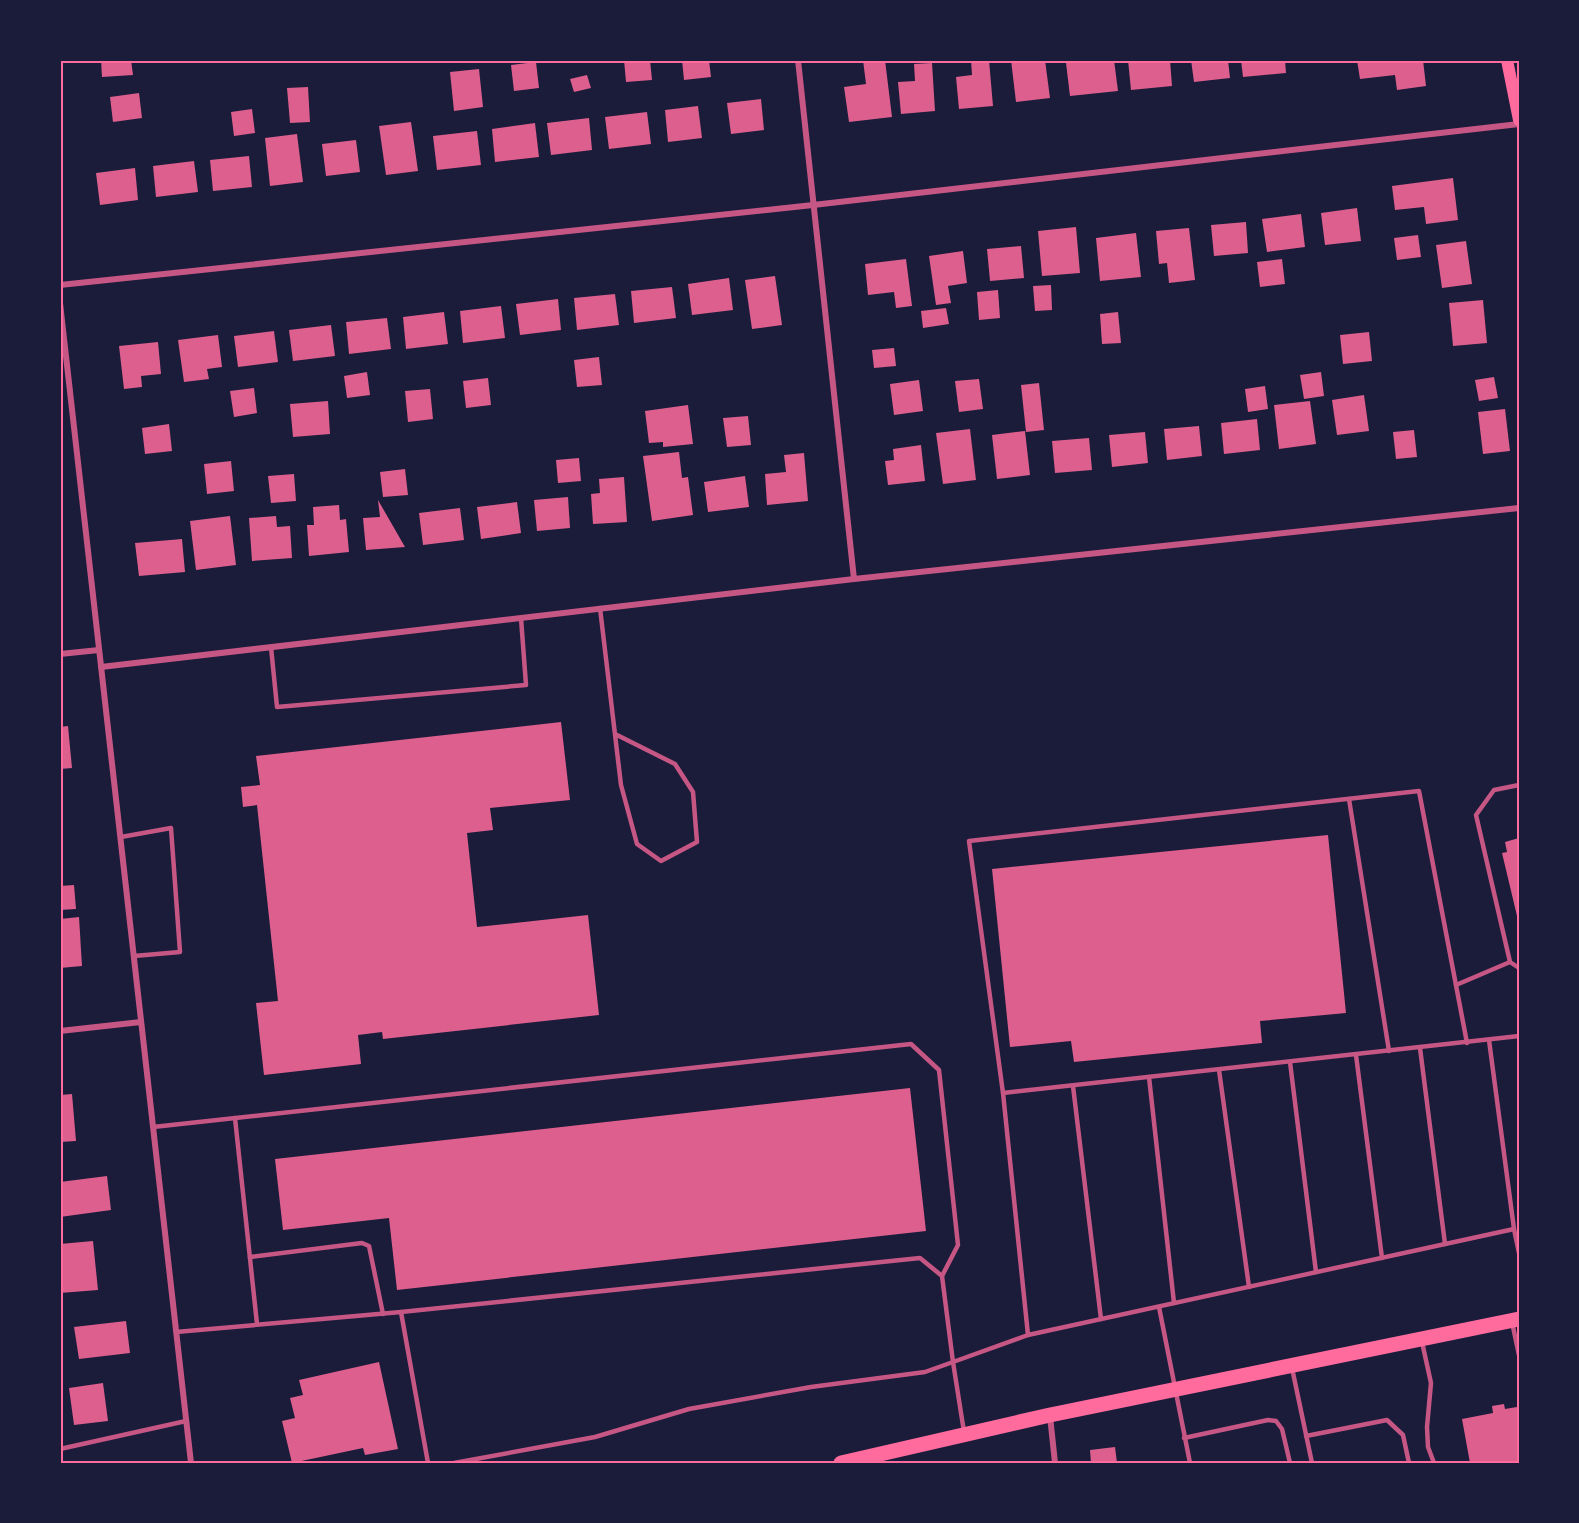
<svg xmlns="http://www.w3.org/2000/svg" width="1579" height="1523" viewBox="0 0 1579 1523" font-family="'Open Sans',sans-serif">
<rect width="100%" height="100%" fill="#1b1b3a"/>
<!-- building -->
<g fill="#dd5f8e">
<path d="M101,60H131L133,75L102,77Z"/>
<path d="M624,60H650L652,80L626,82Z"/>
<path d="M682,60H709L711,77L684,80Z"/>
<path d="M863,60H885L892,117L849,122L844,87L866,84Z"/>
<path d="M971,60H989L993,106L959,109L956,77L972,75Z"/>
<path d="M1011,60H1045L1050,98L1016,102Z"/>
<path d="M1091,60H1114L1118,91L1070,96L1066,63Z"/>
<path d="M1128,60H1170L1172,86L1131,90Z"/>
<path d="M1191,60H1228L1230,78L1194,82Z"/>
<path d="M1241,60H1285L1286,73L1243,77Z"/>
<path d="M1357,60H1423L1426,86L1397,90L1395,75L1360,79Z"/>
<path d="M536,62L539,88L514,91L511,65Z"/>
<path d="M932,63L935,111L901,114L898,82L915,81L914,64Z"/>
<path d="M479,69L483,107L454,111L450,72Z"/>
<path d="M587,75L591,88L574,92L570,79Z"/>
<path d="M308,87L310,122L290,123L287,88Z"/>
<path d="M139,93L142,118L113,122L110,97Z"/>
<path d="M761,99L764,130L731,134L727,103Z"/>
<path d="M698,106L702,138L668,142L665,110Z"/>
<path d="M252,109L255,133L234,136L231,112Z"/>
<path d="M647,112L651,144L609,149L605,117Z"/>
<path d="M589,118L592,150L551,155L547,123Z"/>
<path d="M411,122L418,171L386,175L379,126Z"/>
<path d="M535,123L539,157L495,162L492,129Z"/>
<path d="M477,131L481,165L437,170L433,136Z"/>
<path d="M297,134L303,182L270,186L265,138Z"/>
<path d="M356,140L360,172L326,176L322,144Z"/>
<path d="M249,156L252,187L213,191L210,160Z"/>
<path d="M194,161L198,192L156,197L153,166Z"/>
<path d="M135,168L138,200L100,205L96,173Z"/>
<path d="M1453,178L1458,220L1426,224L1424,207L1395,210L1392,186Z"/>
<path d="M1357,208L1361,241L1325,245L1321,213Z"/>
<path d="M1301,214L1305,247L1267,252L1262,219Z"/>
<path d="M1246,222L1248,253L1214,256L1211,225Z"/>
<path d="M1076,227L1080,273L1042,276L1038,231Z"/>
<path d="M1189,228L1195,280L1169,283L1167,263L1159,264L1156,231Z"/>
<path d="M1136,233L1141,277L1100,281L1096,238Z"/>
<path d="M1418,235L1421,257L1397,260L1394,238Z"/>
<path d="M1466,241L1472,284L1442,288L1436,245Z"/>
<path d="M1021,246L1024,278L990,281L987,249Z"/>
<path d="M963,251L967,283L948,286L951,303L936,305L929,256Z"/>
<path d="M906,259L912,306L896,308L894,292L868,295L865,264Z"/>
<path d="M1282,259L1285,284L1260,287L1257,262Z"/>
<path d="M775,276L782,325L752,329L745,280Z"/>
<path d="M729,278L733,310L692,315L688,284Z"/>
<path d="M1051,285L1052,310L1035,311L1033,286Z"/>
<path d="M672,287L676,318L634,323L631,291Z"/>
<path d="M998,290L1000,318L979,320L977,292Z"/>
<path d="M615,294L619,325L577,330L574,298Z"/>
<path d="M558,299L561,330L520,335L516,304Z"/>
<path d="M1483,300L1487,343L1453,346L1449,303Z"/>
<path d="M501,306L505,338L463,343L460,311Z"/>
<path d="M946,308L949,324L923,328L921,311Z"/>
<path d="M444,312L448,344L406,349L403,317Z"/>
<path d="M1118,312L1121,343L1102,344L1100,314Z"/>
<path d="M387,318L391,349L349,354L346,322Z"/>
<path d="M331,325L335,356L293,361L289,330Z"/>
<path d="M274,331L278,362L238,367L234,336Z"/>
<path d="M1369,332L1372,361L1343,364L1340,335Z"/>
<path d="M218,335L222,367L207,369L209,379L184,382L178,340Z"/>
<path d="M158,342L161,374L141,376L142,387L124,389L119,346Z"/>
<path d="M894,348L896,366L874,368L872,350Z"/>
<path d="M599,357L602,385L577,387L574,360Z"/>
<path d="M367,372L370,395L347,398L344,376Z"/>
<path d="M1321,372L1324,396L1304,399L1300,375Z"/>
<path d="M1494,377L1498,398L1479,401L1475,380Z"/>
<path d="M488,378L491,405L466,408L463,381Z"/>
<path d="M979,379L983,409L959,412L955,381Z"/>
<path d="M919,380L923,411L894,415L890,384Z"/>
<path d="M1039,383L1044,430L1026,432L1021,385Z"/>
<path d="M1265,386L1268,409L1248,412L1245,389Z"/>
<path d="M254,388L257,413L234,417L230,391Z"/>
<path d="M430,389L433,419L408,422L405,391Z"/>
<path d="M1364,395L1369,431L1337,435L1332,400Z"/>
<path d="M328,401L330,434L293,437L290,404Z"/>
<path d="M1310,401L1316,444L1279,449L1274,405Z"/>
<path d="M688,405L693,444L663,447V442L649,443L645,411Z"/>
<path d="M1505,409L1510,451L1483,454L1478,412Z"/>
<path d="M748,416L751,445L727,447L723,418Z"/>
<path d="M1257,419L1260,450L1224,454L1221,423Z"/>
<path d="M169,424L172,451L145,454L142,428Z"/>
<path d="M1199,426L1202,456L1167,460L1164,429Z"/>
<path d="M970,429L976,480L943,484L936,433Z"/>
<path d="M1414,430L1417,457L1396,459L1393,432Z"/>
<path d="M1025,431L1030,475L997,479L992,435Z"/>
<path d="M1145,432L1148,463L1112,467L1109,435Z"/>
<path d="M1089,438L1092,470L1055,473L1052,441Z"/>
<path d="M921,445L925,481L888,485L885,461L894,460L893,449Z"/>
<path d="M679,452L682,478L688,477L693,515L652,521L643,456Z"/>
<path d="M804,453L808,501L767,505L765,474L786,472L784,455Z"/>
<path d="M579,458L581,481L558,483L556,460Z"/>
<path d="M231,461L234,491L207,494L204,464Z"/>
<path d="M405,469L408,495L383,497L380,472Z"/>
<path d="M294,474L296,501L271,503L268,476Z"/>
<path d="M745,476L749,507L708,512L704,482Z"/>
<path d="M624,477L627,522L593,524L591,494L600,493L599,479Z"/>
<path d="M568,497L570,528L537,531L534,500Z"/>
<path d="M378,500L405,547L366,550L363,518L380,517Z"/>
<path d="M517,502L521,533L481,539L477,507Z"/>
<path d="M339,505L340,520L346,519L349,552L309,556L307,525H314L313,507Z"/>
<path d="M460,508L464,540L423,545L419,513Z"/>
<path d="M230,516L236,565L196,570L190,521Z"/>
<path d="M276,516L277,527L290,526L292,558L252,561L249,518Z"/>
<path d="M182,539L185,572L139,576L135,543Z"/>
<path d="M561,722L570,800L490,808L493,830L467,833L477,927L588,915L599,1015L383,1039L382,1032L358,1035L361,1064L264,1075L256,1003L278,1001L257,805L243,807L241,787L260,785L256,756Z"/>
<path d="M68,726L72,768L60,769V727Z"/>
<path d="M1328,835L1346,1013L1260,1021L1262,1043L1074,1062L1071,1041L1010,1047L992,869Z"/>
<path d="M1519,838V916H1517L1502,853L1507,852L1505,842Z"/>
<path d="M74,885L76,909L60,910V886Z"/>
<path d="M79,917L82,966L60,968V919Z"/>
<path d="M910,1088L926,1231L397,1290L389,1218L283,1230L275,1159Z"/>
<path d="M72,1094L76,1141L60,1142V1095Z"/>
<path d="M107,1176L111,1210L60,1217V1182Z"/>
<path d="M93,1241L98,1290L60,1293V1244Z"/>
<path d="M126,1321L130,1353L79,1359L74,1327Z"/>
<path d="M379,1362L398,1449L365,1455L363,1448L292,1463L282,1421L295,1418L290,1398L303,1395L299,1380Z"/>
<path d="M103,1383L108,1421L74,1425L69,1388Z"/>
<path d="M1504,1404L1505,1409L1517,1407L1519,1463H1470L1462,1419L1493,1413L1492,1406Z"/>
<path d="M1115,1447L1117,1463H1091L1090,1450Z"/>
</g>
<g fill="none" stroke-linecap="round" stroke-linejoin="round">
<!-- service -->
<g stroke="#c65784" stroke-width="4.5">
<path d="M600,608L621,785L637,844L661,861L697,842L693,792L675,764L615,734"/>
<path d="M271,647L277,707L526,685L521,618"/>
<path d="M1519,785L1494,790L1476,815L1510,962L1519,968"/>
<path d="M1349,799L1389,1051"/>
<path d="M121,837L171,828L180,952L134,956"/>
<path d="M1456,985L1510,962"/>
<path d="M1489,1040L1514,1229"/>
<path d="M1420,1048L1445,1244"/>
<path d="M1356,1055L1382,1258"/>
<path d="M1290,1062L1316,1272"/>
<path d="M1219,1070L1249,1287"/>
<path d="M1149,1077L1174,1303"/>
<path d="M1073,1086L1101,1319"/>
<path d="M1003,1093L1519,1036"/>
<path d="M235,1118L257,1324"/>
<path d="M153,1127L911,1044L939,1070L958,1245L942,1276"/>
<path d="M250,1257L362,1243L369,1246L383,1314"/>
<path d="M1159,1307L1190,1463"/>
<path d="M401,1312L920,1258L942,1276L953,1362L925,1372L811,1387L689,1409L595,1437L454,1463"/>
<path d="M1512,1322L1519,1355"/>
<path d="M176,1332L401,1312L428,1463"/>
<path d="M1028,1335L1003,1093L969,841L1419,791L1467,1043"/>
<path d="M1422,1342L1431,1383L1427,1427L1428,1447L1434,1463"/>
<path d="M1292,1368L1312,1463"/>
<path d="M964,1432L953,1362L1028,1335L1514,1229L1519,1253"/>
<path d="M1306,1436L1387,1420L1403,1435L1409,1463"/>
<path d="M1184,1438L1268,1420L1276,1421L1282,1429L1290,1463"/>
<path d="M60,1449L186,1421"/>
</g>
<!-- minor -->
<g stroke="#c65784" stroke-width="6">
<path d="M798,60L854,579"/>
<path d="M60,285L813,205L1519,124"/>
<path d="M60,303L191,1463"/>
<path d="M60,654L99,650"/>
<path d="M101,667L854,579L1519,508"/>
<path d="M60,1031L141,1022"/>
<path d="M1050,1416L1055,1463"/>
</g>
<!-- secondary -->
<path stroke="#ff6b9d" stroke-width="12" d="M1507,60L1519,120"/>
<!-- primary -->
<path stroke="#ff6b9d" stroke-width="15" d="M841,1463L1050,1415L1519,1319"/>
</g>
<!-- border -->
<rect width="1579" height="1523" fill="none" stroke="#1b1b3a" stroke-width="123"/>
<rect x="62" y="62" width="1456" height="1400" fill="none" stroke="#ff6b9d" stroke-width="2"/>
</svg>
